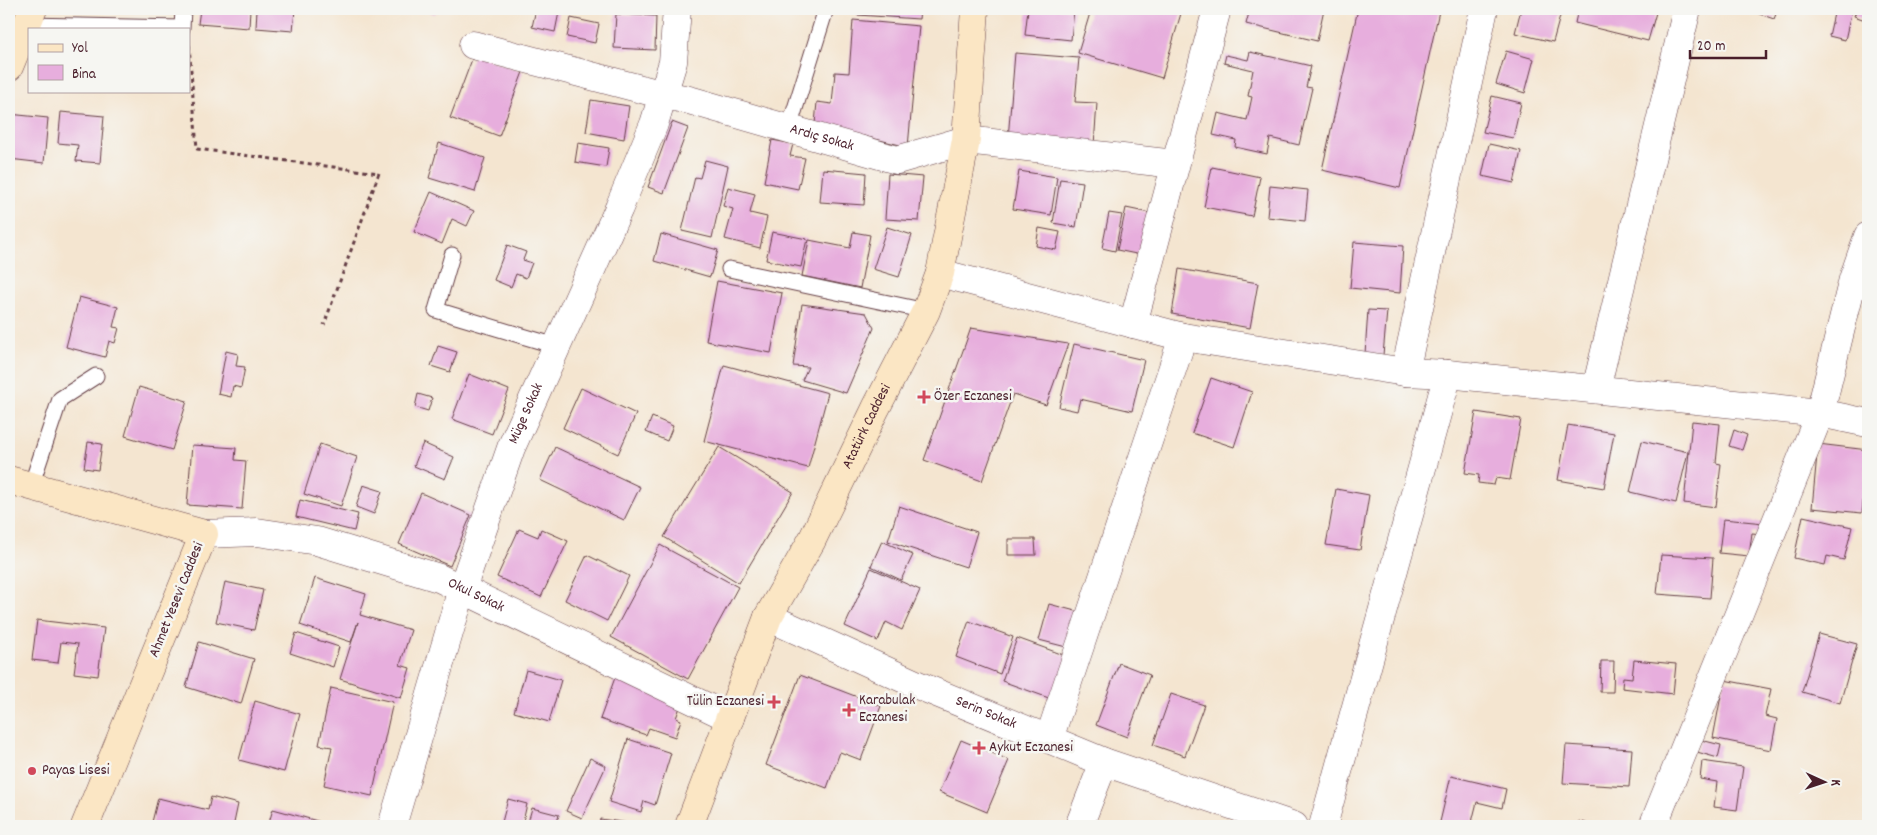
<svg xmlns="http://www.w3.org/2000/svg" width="1877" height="835" viewBox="0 0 1877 835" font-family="Dekko,sans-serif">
<rect width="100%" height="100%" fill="#f6f6f2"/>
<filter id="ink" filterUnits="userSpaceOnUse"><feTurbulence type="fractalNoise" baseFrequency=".02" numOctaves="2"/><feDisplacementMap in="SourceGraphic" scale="10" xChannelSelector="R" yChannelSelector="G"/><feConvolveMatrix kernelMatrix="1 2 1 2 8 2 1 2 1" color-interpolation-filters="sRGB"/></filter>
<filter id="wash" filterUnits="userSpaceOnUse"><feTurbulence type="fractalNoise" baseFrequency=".0096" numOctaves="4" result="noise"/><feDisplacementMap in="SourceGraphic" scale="20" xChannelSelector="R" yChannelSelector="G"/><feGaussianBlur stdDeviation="1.12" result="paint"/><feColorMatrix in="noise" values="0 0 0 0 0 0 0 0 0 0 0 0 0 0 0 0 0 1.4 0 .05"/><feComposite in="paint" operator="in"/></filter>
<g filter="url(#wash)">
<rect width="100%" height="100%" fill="#f4e5d0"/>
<g id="blocks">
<!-- building -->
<g fill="#e7aedd">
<path d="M200,9H250L249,28L198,24Z"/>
<path d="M257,9H295L293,31L256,28Z"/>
<path d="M424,9H437L435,14Z"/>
<path d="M536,9L559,12L555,32L532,27Z"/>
<path d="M857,9H920L919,19L857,15Z"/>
<path d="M1028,9H1074L1071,40L1025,35Z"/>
<path d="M1083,9H1176L1182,10L1162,78L1078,53L1090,13L1082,11Z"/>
<path d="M1250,9H1324L1317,41L1246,24Z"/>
<path d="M1358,9H1429L1439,11L1400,188L1322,170Z"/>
<path d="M1521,9H1562L1553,42L1515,33Z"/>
<path d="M1578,9H1657L1648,41L1575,23Z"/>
<path d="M1745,9H1778L1774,19Z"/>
<path d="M1835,9H1852L1845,40L1829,36Z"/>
<path d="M1857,9H1868V21L1854,16Z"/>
<path d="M616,14L656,16L655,50L614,48Z"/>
<path d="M571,18L599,24L595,43L567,37Z"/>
<path d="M853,20L919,26L908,147L815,124L817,102L832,104L835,72L849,73Z"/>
<path d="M1506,51L1534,59L1525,93L1496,84Z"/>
<path d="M1250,52L1311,66L1306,87L1312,88L1299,145L1270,138L1267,154L1235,147L1236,140L1213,135L1218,113L1247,120L1252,97L1248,96L1253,70L1224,63L1226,55L1248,60Z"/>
<path d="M1015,53L1079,58L1075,102L1097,103L1094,145L1008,139Z"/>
<path d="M474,54L523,72L499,136L450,118Z"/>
<path d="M1492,96L1521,103L1513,138L1483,132Z"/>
<path d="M591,100L629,106L624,139L586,132Z"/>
<path d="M61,112L104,116L100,163L76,161L78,145L58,143Z"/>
<path d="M9,114L48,118L44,163L9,159Z"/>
<path d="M672,122L688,128L664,193L648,187Z"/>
<path d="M772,140L793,144L790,156L805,158L798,189L764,182Z"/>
<path d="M439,143L485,158L475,192L429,178Z"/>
<path d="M578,143L609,148L606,167L575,162Z"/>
<path d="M1489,144L1521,151L1514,183L1482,176Z"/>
<path d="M705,160L728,166L712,238L682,231L695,177L700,178Z"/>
<path d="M1212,167L1260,177L1252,216L1204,207Z"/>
<path d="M823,169L866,173L864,205L820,202Z"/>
<path d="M1019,171L1057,177L1051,215L1013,209Z"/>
<path d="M888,174L923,177L919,221L885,219Z"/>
<path d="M1060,179L1083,182L1076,227L1053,223Z"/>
<path d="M1270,186L1308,190L1305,221L1267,217Z"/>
<path d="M728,187L755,194L750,213L767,217L760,248L725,239L733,209L723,206Z"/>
<path d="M431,192L474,211L467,226L452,219L442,244L414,232Z"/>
<path d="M1126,208L1150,213L1141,255L1117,250Z"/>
<path d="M1109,213L1122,215L1115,251L1102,248Z"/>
<path d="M887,227L912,235L899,277L873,269Z"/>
<path d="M1039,228L1060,232L1056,250L1036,246Z"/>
<path d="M772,232L807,239L801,267L766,260Z"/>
<path d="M853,232L870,235L860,288L802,276L809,240L850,248Z"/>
<path d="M661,234L718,250L710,277L654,261Z"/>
<path d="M1354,242L1403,246L1400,293L1350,288Z"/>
<path d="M507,245L526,252L523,260L532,263L526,278L516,274L511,287L494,280Z"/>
<path d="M1179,269L1258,283L1250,328L1172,314Z"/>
<path d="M717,281L782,293L771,353L706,341Z"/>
<path d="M79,297L118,307L113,327L119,328L115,343L109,341L105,357L66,347Z"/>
<path d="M802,304L866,313L874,328L846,393L802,380L808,367L793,366Z"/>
<path d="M1368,310L1387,311L1383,355L1365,354Z"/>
<path d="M971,328L1068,344L1046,405L1013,394L982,481L924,460Z"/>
<path d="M1074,344L1144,360L1132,411L1080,399L1077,411L1059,407Z"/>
<path d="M438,346L457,352L450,372L431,366Z"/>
<path d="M226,351L238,354L236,366L245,367L241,388L233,386L231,397L218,394Z"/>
<path d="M724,365L828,393L808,468L704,441Z"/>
<path d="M469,374L509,390L492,434L452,419Z"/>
<path d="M1211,378L1252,392L1234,447L1192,433Z"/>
<path d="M139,387L187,401L172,450L125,436Z"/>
<path d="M581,388L636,414L618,454L563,428Z"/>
<path d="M418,394L432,398L428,411L415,407Z"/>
<path d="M1476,412L1521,419L1510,480L1496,478L1494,485L1478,483L1479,475L1465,473Z"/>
<path d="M652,417L673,426L667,441L646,432Z"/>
<path d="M1692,421L1720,424L1716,463L1721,464L1716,507L1684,503Z"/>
<path d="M1568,425L1614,433L1604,488L1558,480Z"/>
<path d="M1734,430L1747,435L1742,450L1729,446Z"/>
<path d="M1642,441L1688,452L1676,503L1630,492Z"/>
<path d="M88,442L102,444L98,470L84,468Z"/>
<path d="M423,443L454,457L445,479L414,466Z"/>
<path d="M320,444L357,457L341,506L304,494Z"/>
<path d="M1818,444L1868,450L1862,513L1812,508Z"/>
<path d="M192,445L236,448L235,460L246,461L242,509L187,505Z"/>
<path d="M555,447L640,487L624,520L540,480Z"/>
<path d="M719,447L793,492L739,583L664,537Z"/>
<path d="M363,485L382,491L374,514L356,507Z"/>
<path d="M1336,489L1369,495L1360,550L1326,545Z"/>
<path d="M421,493L471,515L450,566L399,544Z"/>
<path d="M300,500L358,514L354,531L296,517Z"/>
<path d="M899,506L977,532L966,567L888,541Z"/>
<path d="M1803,516L1852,527L1844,560L1827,556L1825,565L1794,558Z"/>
<path d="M1723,519L1764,523L1762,534L1752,533L1749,556L1719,553Z"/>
<path d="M519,529L538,537L541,529L568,541L541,597L497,577Z"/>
<path d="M1008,539H1035L1036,555H1008Z"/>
<path d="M882,541L913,555L901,580L871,566Z"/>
<path d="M660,545L738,587L688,679L611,637Z"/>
<path d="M587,555L629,576L607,621L565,600Z"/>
<path d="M1661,555L1713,558L1710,598L1657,594Z"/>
<path d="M871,568L920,590L902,630L886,622L878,641L845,626Z"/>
<path d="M315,578L366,594L360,615L411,630L400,665L410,668L401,698L340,679L358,622L351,642L300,625Z"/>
<path d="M225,582L263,590L254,630L216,622Z"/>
<path d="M1049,604L1083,613L1074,649L1039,640Z"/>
<path d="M37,620L104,628L98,676L74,673L78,644L61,642L58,663L32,660Z"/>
<path d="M969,621L1013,637L1000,674L956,657Z"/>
<path d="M296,633L339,647L333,667L290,653Z"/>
<path d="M1819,634L1857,644L1840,703L1802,692Z"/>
<path d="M1017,638L1072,658L1057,701L1002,681Z"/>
<path d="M199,642L254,659L241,704L186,687Z"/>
<path d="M1634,660L1676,664L1673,694L1622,688L1623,677L1632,678Z"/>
<path d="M1601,661H1614L1613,692H1600Z"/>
<path d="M1119,663L1150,675L1127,737L1096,725Z"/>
<path d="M526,670L561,680L549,722L514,712Z"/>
<path d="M616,675L683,699L676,718L681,720L675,737L649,728L646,735L600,719Z"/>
<path d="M800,675L881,706L861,760L840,752L827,788L766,765Z"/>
<path d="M1724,680L1771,689L1765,716L1777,719L1771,750L1713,738Z"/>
<path d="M331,688L393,702L372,796L324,785L332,747L319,745Z"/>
<path d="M1171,694L1204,705L1185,756L1153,745Z"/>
<path d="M255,701L300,714L284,772L239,760Z"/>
<path d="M628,739L671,753L655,805L644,801L641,812L609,802Z"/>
<path d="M961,740L1009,760L987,812L939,792Z"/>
<path d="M1701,740L1721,745L1718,758L1697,752Z"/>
<path d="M1566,745L1632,749L1629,787L1563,783Z"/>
<path d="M590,758L606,766L582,818L566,811Z"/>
<path d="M1702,761L1743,767L1737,810L1714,807L1717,782L1700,779Z"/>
<path d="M1451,776L1506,789L1502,808L1477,802L1471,826H1439Z"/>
<path d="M211,797L238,804L234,823L242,826H151L158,798L208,810Z"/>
<path d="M508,799L527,804L522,826H501Z"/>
<path d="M532,808L559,815L556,826H527Z"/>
<path d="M273,809L336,826H268Z"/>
<path d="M600,819L643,825V826H599Z"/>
<path d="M1580,821L1594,826H1578Z"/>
</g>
</g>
</g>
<g filter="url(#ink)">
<use href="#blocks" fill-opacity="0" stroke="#643d44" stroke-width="1"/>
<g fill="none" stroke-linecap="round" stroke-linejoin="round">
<!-- lane casing -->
<g stroke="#643d44" stroke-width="17">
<g id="lane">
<path d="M26,25L182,28L183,9"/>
<path d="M789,128L826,9"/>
<path d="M452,255L436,310L556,346"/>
<path d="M729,269L926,311"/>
<path d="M31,486L60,399L96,376"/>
</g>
</g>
<!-- street casing -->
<g stroke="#643d44" stroke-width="29">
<g id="street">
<path id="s1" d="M473,45L664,95L689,100L897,160L966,140L1175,164"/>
<path d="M940,273L1183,337L1405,372L1448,374L1820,413L1868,423"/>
<path d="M1133,324L1217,9"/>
<path d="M1405,372L1484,9"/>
<path d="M1596,389L1687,9"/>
<path id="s2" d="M204,534L257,532L317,541L439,578L730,718"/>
<path id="s3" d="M768,617L920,686L1104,762L1294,826"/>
<path d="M1049,739L1183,337"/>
<path id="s4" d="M392,826L462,589L511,448L619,208L654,124L673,62L677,9"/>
<path d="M1079,826L1104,762"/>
<path d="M1323,826L1448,374"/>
<path d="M1653,826L1820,413L1853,279L1868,236"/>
</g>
</g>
<!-- secondary casing -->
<g stroke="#643d44" stroke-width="29">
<g id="secondary">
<path d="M9,67L33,9"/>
<path d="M9,480L204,534L85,826"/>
<path id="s5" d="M689,826L768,617L812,540L876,408L926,311L940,273L966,140L975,9"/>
</g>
</g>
<!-- path -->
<path stroke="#643d44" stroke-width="3" stroke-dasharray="4 4" stroke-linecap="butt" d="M189,45L197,149L379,173L324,325"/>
<!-- lane -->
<use href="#lane" stroke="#fff" stroke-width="15"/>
<!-- street -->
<use href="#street" stroke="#fff" stroke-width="28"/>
<!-- secondary -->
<use href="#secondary" stroke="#fbe6c4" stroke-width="28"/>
</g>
</g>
<!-- markers -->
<g fill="#d1495b" stroke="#f6f6f2" stroke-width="2">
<path d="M921.5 389.5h5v5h5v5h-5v5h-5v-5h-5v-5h5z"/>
<path d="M771.5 694.5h5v5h5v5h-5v5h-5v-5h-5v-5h5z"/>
<path d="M846.5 702.5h5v5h5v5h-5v5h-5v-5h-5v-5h5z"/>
<path d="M976.5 740.5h5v5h5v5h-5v5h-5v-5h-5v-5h5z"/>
<circle cx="32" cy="771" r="5"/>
</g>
<g text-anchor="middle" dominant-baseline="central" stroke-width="5" stroke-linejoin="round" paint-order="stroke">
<!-- street labels -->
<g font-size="15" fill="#4a1f2b" stroke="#f6f6f2">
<text stroke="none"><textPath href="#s1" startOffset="361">Ardıç Sokak</textPath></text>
<text stroke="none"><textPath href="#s4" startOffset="434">Müge Sokak</textPath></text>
<text stroke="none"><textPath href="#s5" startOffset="438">Atatürk Caddesi</textPath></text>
<text stroke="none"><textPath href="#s2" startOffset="282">Okul Sokak</textPath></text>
<text transform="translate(177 600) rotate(-68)">Ahmet Yesevi Caddesi</text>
<text stroke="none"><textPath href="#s3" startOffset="238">Serin Sokak</textPath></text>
</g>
<!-- poi labels -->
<g font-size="15" fill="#4a1f2b" stroke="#f6f6f2" text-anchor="start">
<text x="934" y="397">Özer Eczanesi</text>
<text x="859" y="701">Karabulak<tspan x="859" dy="17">Eczanesi</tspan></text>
<text x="764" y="702" text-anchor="end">Tülin Eczanesi</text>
<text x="989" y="748">Aykut Eczanesi</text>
<text x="42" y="771">Payas Lisesi</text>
</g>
</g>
<!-- margin -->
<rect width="1877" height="835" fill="none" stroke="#f6f6f2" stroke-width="30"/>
<!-- legend -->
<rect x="28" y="28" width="162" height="65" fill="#f6f6f2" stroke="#b1a0a2"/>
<rect x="38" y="44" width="25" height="8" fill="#fbe6c4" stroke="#b1a0a2"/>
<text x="72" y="52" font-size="15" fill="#4a1f2b">Yol</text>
<rect x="38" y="65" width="25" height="15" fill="#e7aedd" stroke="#b1a0a2"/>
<text x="72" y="78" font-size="15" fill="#4a1f2b">Bina</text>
<!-- north arrow -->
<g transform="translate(1824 782) rotate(93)" stroke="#f6f6f2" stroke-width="4" paint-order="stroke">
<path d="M0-4L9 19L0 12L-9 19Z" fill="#4a1f2b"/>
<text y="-8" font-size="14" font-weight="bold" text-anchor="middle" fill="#4a1f2b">K</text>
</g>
<!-- scale -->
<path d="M1690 50v8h76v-8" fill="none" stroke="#4a1f2b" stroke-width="2.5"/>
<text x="1697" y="50" font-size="15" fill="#4a1f2b" stroke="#f6f6f2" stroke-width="4" paint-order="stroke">20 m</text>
</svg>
